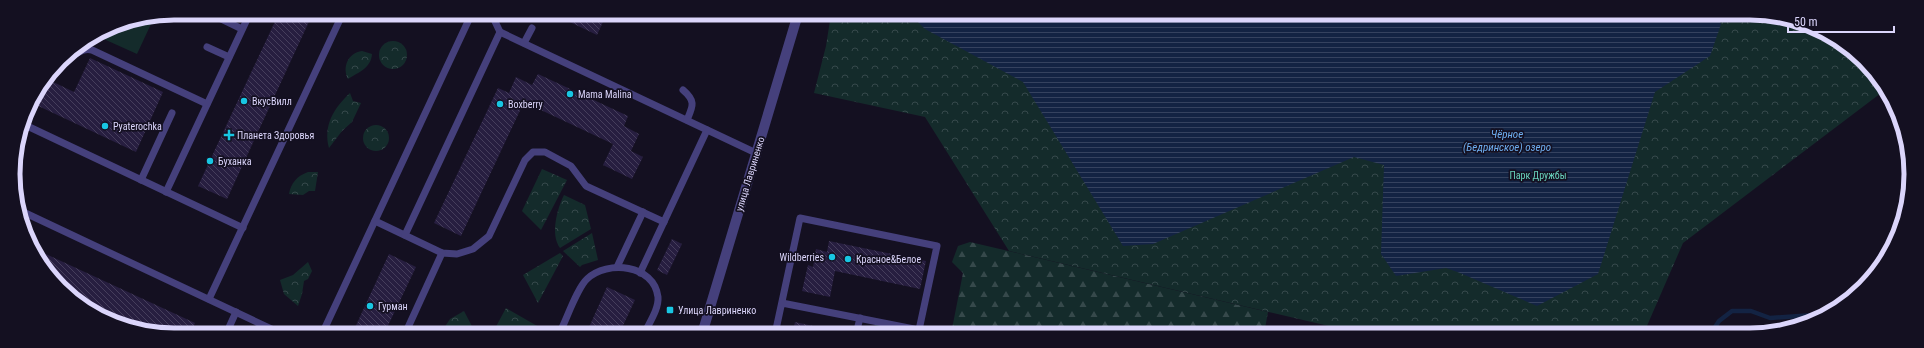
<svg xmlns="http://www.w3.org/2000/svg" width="1924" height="348" viewBox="0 0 1924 348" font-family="'Roboto Condensed',sans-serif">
<defs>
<pattern id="forest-firs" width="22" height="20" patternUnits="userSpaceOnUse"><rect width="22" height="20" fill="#142b2b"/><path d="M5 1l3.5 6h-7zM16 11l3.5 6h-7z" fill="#36494b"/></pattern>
<pattern id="park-crowns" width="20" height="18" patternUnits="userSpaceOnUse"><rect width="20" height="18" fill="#142b2b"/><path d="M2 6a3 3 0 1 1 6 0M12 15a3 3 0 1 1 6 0" fill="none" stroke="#36494b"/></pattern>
<pattern id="water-rules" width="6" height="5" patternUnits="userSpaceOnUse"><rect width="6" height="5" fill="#132343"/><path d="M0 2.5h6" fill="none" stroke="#35425f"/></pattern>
<pattern id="building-back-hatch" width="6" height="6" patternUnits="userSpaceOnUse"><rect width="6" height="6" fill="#271e40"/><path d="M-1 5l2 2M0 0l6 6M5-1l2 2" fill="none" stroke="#463e5c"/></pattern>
</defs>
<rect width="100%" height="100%" fill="#141021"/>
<!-- forest -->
<path fill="url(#forest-firs)" d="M970,242L1268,312L1264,334H951L963,273L952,262L958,246Z"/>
<!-- park -->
<g fill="url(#park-crowns)">
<path d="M831,14H1771L1830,34L1878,76L1885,90L1683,243L1643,335L1363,334L1009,251L925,117L814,93L826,46Z"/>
<circle cx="393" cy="55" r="14"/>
<path d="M362,51L372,54C371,68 359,72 348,79C342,67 348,53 362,51Z"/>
<path d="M350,93L353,101L361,103L352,122L342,131L329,148C323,125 334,108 350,93Z"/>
<circle cx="376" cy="138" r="13"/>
<path d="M542,169L567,180L541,230L522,211Z"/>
<path d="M308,172H318L315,191H309L303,195L289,194C291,183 297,176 308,172Z"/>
<path d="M564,195L585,205L591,229L560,248C550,235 557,209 564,195Z"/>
<path d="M592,233L598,260L582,265L580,267L563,251Z"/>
<path d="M560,253L563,256L538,303L523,275Z"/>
<path d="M308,262L312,271L308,279L304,281L302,294L298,306L284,294L280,280L293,275Z"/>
<path d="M506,308L539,327L534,334H492Z"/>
<path d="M464,311L476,334H440L450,319Z"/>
<path d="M875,324L910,332V334H873Z"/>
</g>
<!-- pitch -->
<path fill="#142b2b" d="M142,19L151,24L137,54L97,36L113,25Z"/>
<!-- water -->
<path fill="url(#water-rules)" d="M910,14H1714L1721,24L1710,56L1655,92L1598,274L1537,306L1460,273L1446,268L1396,276L1381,254L1384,165L1354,157L1153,244L1123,246L1023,82L925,29Z"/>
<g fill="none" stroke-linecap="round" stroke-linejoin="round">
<!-- stream -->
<path stroke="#132343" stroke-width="4.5" d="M1710,335L1719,321L1732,311H1751L1770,318L1828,314"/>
</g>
<!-- building -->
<g fill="url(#building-back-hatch)">
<path d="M279,13H313L227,199L198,186Z"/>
<path d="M551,13H607L597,35Z"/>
<path d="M90,58L163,92L136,152L32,103L47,79L74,92Z"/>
<path d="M538,74L628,116L624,126L639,134L631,151L643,157L632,179L603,165L613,144L524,102L461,236L434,223L498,88L509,93L516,77L532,85Z"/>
<path d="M672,239L682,244L667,275L657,270Z"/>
<path d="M829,241L926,261L920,289L835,271L830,297L802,291L808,265L813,267L816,249L827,252Z"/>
<path d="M35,249L195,323L190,334H153L130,326L81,303L53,280Z"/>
<path d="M389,254L416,267L384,334H352Z"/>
<path d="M607,287L635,300L619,334H586Z"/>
<path d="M795,322L827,329L826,334H792Z"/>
</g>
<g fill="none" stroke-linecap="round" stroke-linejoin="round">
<!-- service -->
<g stroke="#45407c" stroke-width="7">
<path d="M209,13L242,29"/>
<path d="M491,13L500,32L756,153"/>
<path d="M524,43L532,28"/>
<path d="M207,47L229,57"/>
<path d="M62,59C74,59 79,47 92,50L207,104"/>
<path d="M683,90C696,101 693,106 687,120"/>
<path d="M23,124L243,228"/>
<path d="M141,180L172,113"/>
<path d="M166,192L250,13"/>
<path d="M19,210L282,334"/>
<path d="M375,221L442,253L457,254L473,249L489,236L525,160L533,152H545L571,166L586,186L664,222"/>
<path d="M405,235L500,32"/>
<path d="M617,267L643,212"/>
<path d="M640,273L707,130"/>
<path d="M209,299L343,13"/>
<path d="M226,334L236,312"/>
<path d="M322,334L472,13"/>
<path d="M405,334L442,253"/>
<path d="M559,334C566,321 577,288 587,279C607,260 654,264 658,297C659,309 649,323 644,334"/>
<path d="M775,334L800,218L937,246L919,330L782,303"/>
<path d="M856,334L860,318"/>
</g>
<!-- minor -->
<path stroke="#45407c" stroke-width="10" d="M702,334L798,14"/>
</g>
<!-- markers -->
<g fill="#18c6e3" stroke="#141021" stroke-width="1.5">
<circle cx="570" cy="94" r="4"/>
<circle cx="244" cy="101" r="4"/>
<circle cx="500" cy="104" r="4"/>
<circle cx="105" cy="126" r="4"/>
<path d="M227 129h4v4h4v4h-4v4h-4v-4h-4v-4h4z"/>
<circle cx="210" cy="161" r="4"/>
<circle cx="832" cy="257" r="4"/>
<circle cx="848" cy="259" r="4"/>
<circle cx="370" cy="306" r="4"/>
<rect x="666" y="306" width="8" height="8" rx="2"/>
</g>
<g text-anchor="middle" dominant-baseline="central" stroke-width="3.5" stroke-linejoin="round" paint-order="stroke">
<!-- poi labels -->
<g font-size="10" fill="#dbd5fb" stroke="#141021" text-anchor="start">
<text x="578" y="94">Mama Malina</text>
<text x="252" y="101">ВкусВилл</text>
<text x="508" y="104">Boxberry</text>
<text x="113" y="126">Pyaterochka</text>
<text x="237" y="135">Планета Здоровья</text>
<text x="218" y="161">Буханка</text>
<text x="824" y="257" text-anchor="end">Wildberries</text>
<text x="856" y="259">Красное&amp;Белое</text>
<text x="378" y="306">Гурман</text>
<text x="678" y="310">Улица Лавриненко</text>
</g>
<!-- street labels -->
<g font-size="10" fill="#dbd5fb" stroke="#141021">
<text transform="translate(750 174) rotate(-73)">улица Лавриненко</text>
</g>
<!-- park labels -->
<g font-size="10" fill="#69d3bd" stroke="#141021">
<text x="1538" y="175">Парк Дружбы</text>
</g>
<!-- water labels -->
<g font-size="11" font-style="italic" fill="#6eaef0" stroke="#141021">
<text x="1507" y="134">Чёрное<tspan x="1507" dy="13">(Бедринское) озеро</tspan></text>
</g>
</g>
<!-- crop -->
<path d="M0 0H1924V348H0ZM174 20H1750A154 154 0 0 1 1904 174V174A154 154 0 0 1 1750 328H174A154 154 0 0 1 20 174V174A154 154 0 0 1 174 20Z" fill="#141021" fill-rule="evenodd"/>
<path fill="none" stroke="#dbd5fb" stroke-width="5" d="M174 20H1750A154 154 0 0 1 1904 174V174A154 154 0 0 1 1750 328H174A154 154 0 0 1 20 174V174A154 154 0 0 1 174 20Z"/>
<!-- scale -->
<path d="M1788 26v6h106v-6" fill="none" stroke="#dbd5fb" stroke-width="2"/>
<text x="1794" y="26" font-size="12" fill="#dbd5fb" stroke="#141021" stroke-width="3" paint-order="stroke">50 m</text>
</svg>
